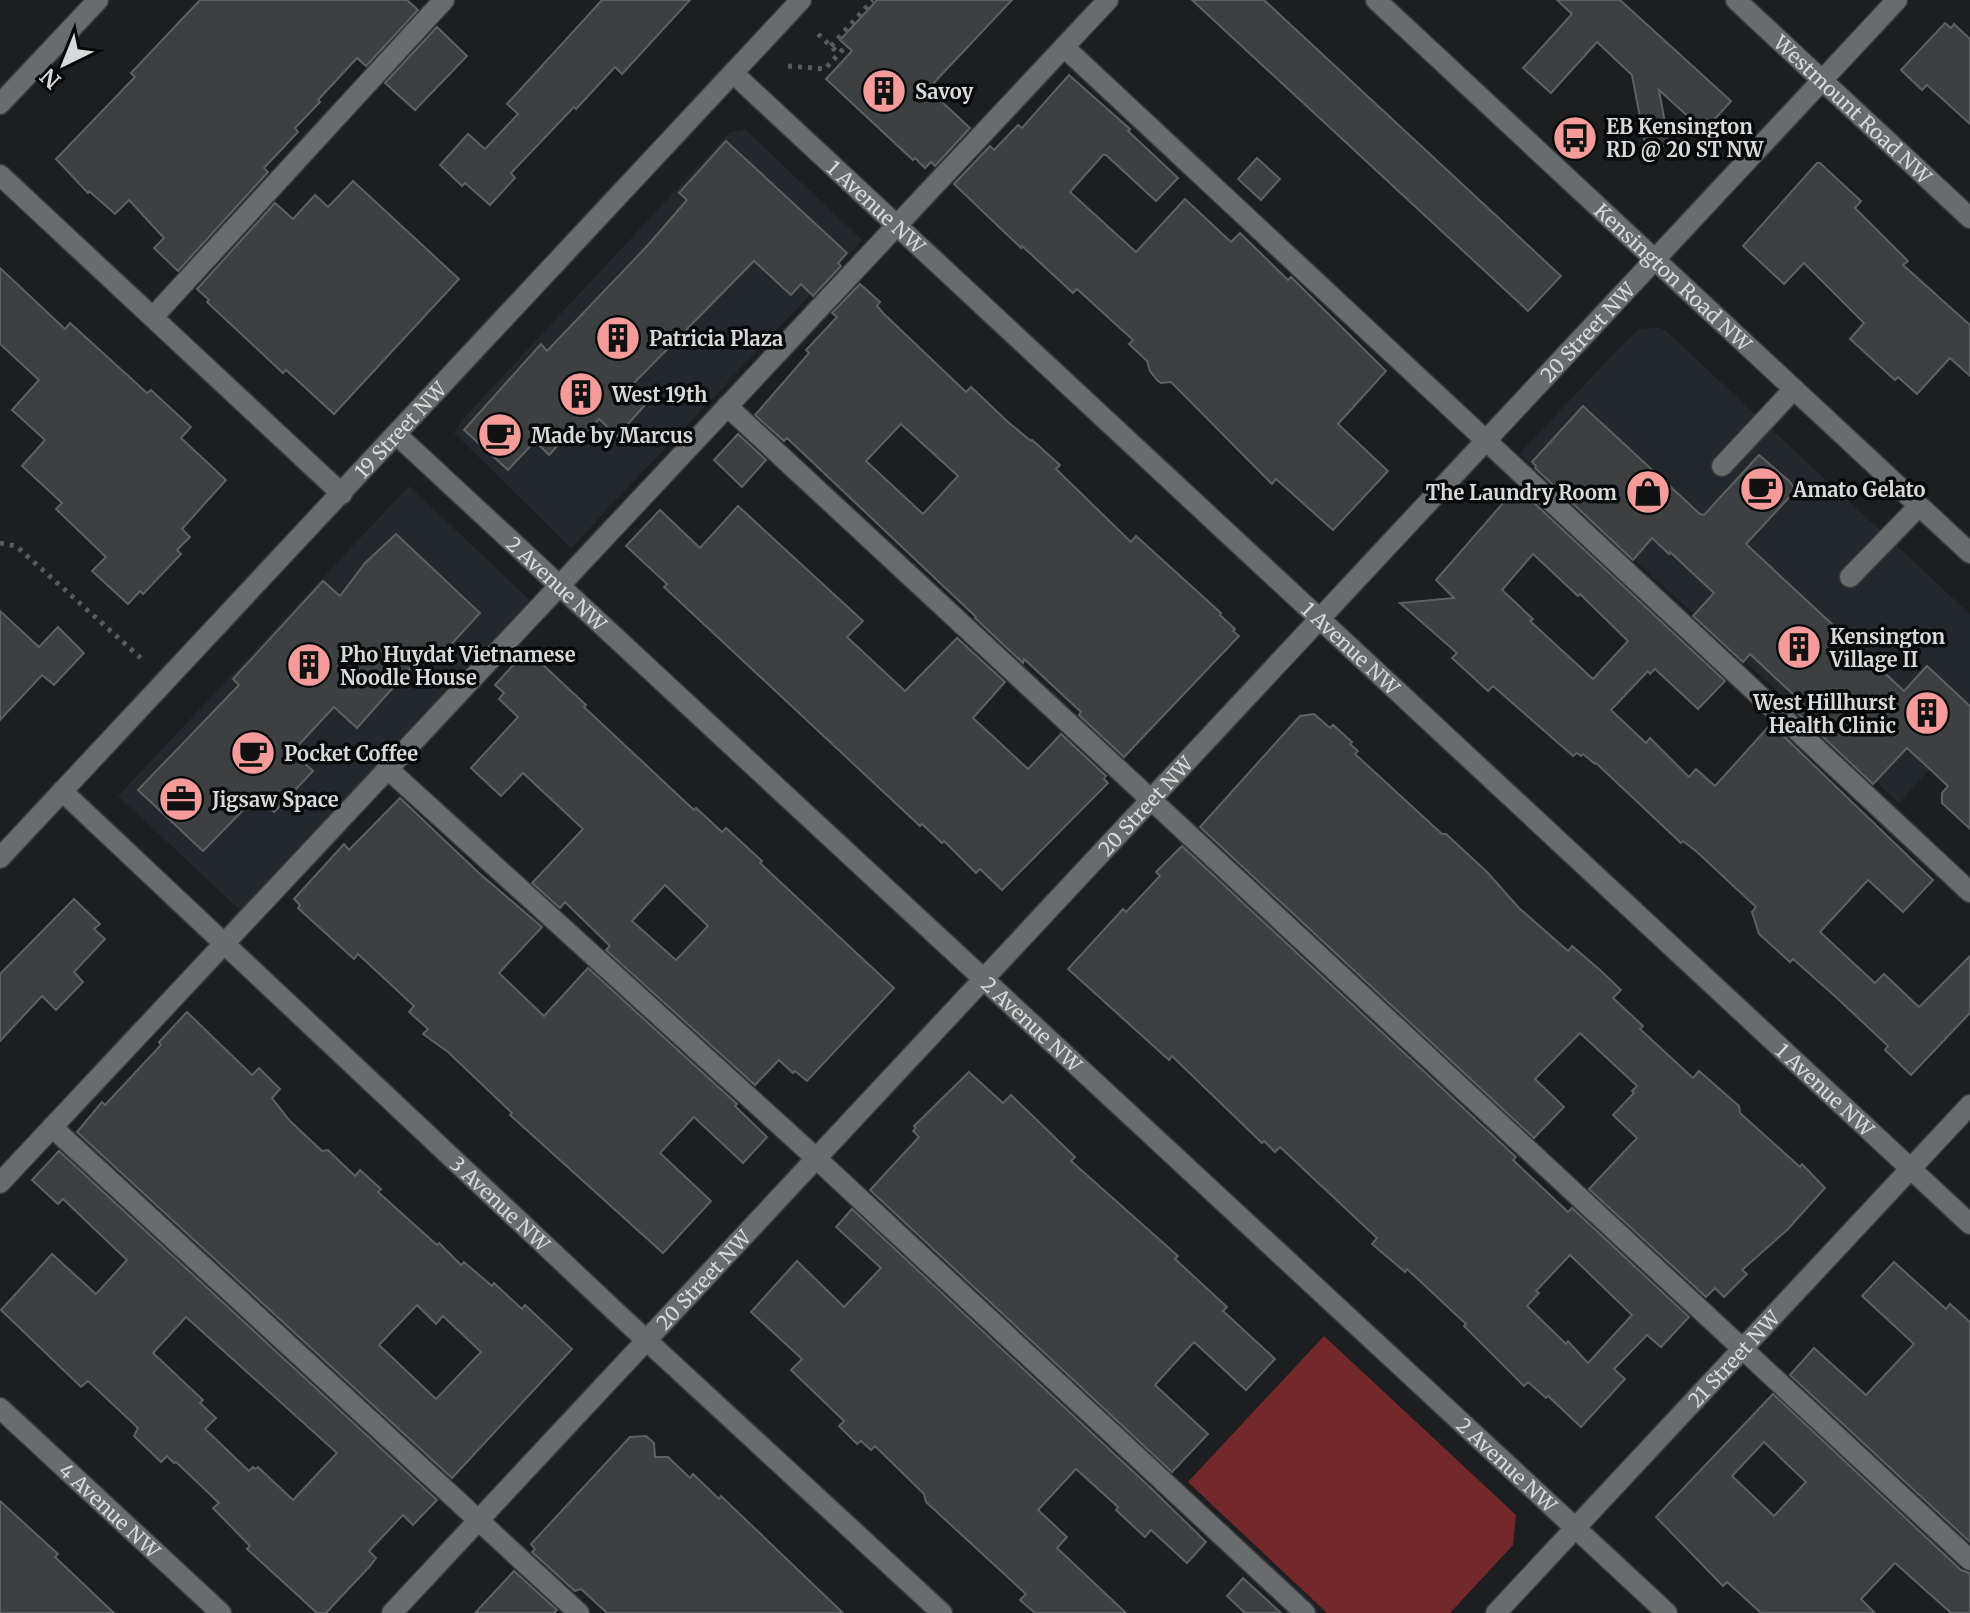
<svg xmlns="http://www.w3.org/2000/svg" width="1970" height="1613" viewBox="0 0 1970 1613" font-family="Merriweather,serif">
<rect width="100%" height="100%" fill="#1c1e20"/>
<!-- built -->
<g fill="#22282e">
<path d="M745,129L862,240L571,548L454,433L462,420L729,133Z"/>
<path d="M1657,327L1665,330L1970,614V726L1899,803L1519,454L1625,342L1638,330Z"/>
<path d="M409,486L534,604L243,913L118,796Z"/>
</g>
<!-- green -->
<path fill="#73292b" d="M1324,1336L1516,1515L1513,1545L1450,1613H1327L1188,1482Z"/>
<!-- building -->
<g fill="#3d3f41" stroke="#5e6062" stroke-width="2" fill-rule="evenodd">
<path d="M200,0H407L418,10L366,66L357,58L318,100L320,102L295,128L298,132L264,168L268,172L178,271L154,248L164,238L129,200L115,214L89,191L88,193L56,159L135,77L131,73Z"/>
<path d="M602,0H690L622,74L615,67L576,109L574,107L511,173L515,178L490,205L465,183L462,186L440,165L468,134L485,149L518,114L507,104Z"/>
<path d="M877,0H1012L928,89L970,128L935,166L931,162L925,168L915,158L913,160L826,79L852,51L840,40Z"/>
<path d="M1192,0H1264L1561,276L1528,311Z"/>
<path d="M1557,0H1620L1731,101L1704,131L1659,90L1669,145L1646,149L1632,75L1597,42L1551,93L1523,68L1572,14Z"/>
<path d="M1945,23L1951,28L1954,24L1970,39V124L1927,85L1922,90L1901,70Z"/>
<path d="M437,27L467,56L415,110L385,83Z"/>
<path d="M1069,75L1130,129L1128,131L1178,178L1156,201L1106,155H1103L1070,192L1136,252L1185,199L1231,242L1240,233L1288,280L1291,277L1386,371L1338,424L1388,471L1333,530L1276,479L1272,484L1171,382L1161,383L1157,380L1150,371L1147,361L1129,344L1133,340L1077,289L1073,293L1022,246L1021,248L954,184L990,146L994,150L1018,125L1022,128Z"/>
<path d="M726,141L847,253L838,263L841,266L813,296L801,284L791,295L754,261L628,389L645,405L617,436L599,419L579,440L570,432L549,455L535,441L508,470L464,430L541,344L547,351L648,245L687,200L679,193Z"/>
<path d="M1257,158L1280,179L1261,200L1238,179Z"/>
<path d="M1817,163H1820L1861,201L1855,208L1908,261L1903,265L1970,325V376L1950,358L1917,394L1898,377L1895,380L1850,339L1864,323L1804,263L1784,284L1743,246Z"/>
<path d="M353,181L459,279L334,414L286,370L283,373L207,302L209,300L197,289L275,203L293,219L315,195L328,207Z"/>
<path d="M0,268L65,329L70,323L147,393L151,390L191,427L181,438L226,480L182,529L190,537L177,550L181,554L143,594L140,591L128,604L92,571L106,557L56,509L62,503L22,466L45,440L12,410L39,380L0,344Z"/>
<path d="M860,284L880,302L877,306L883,313L966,392L971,387L1008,422L1031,441L1032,440L1060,465L1056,469L1131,542L1136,536L1221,613L1220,615L1235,629L1233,631L1239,636L1124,757L1079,715L1081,712L1024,659L1023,663L975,618L976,617L787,438L784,441L755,415L809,353L806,350L837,317L832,313ZM901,424L958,476L923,514L866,461Z"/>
<path d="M1583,406L1700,514L1704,515L1759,455L1789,481L1796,490L1746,544L1904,691L1927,666L1970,706V829L1942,803V793L1948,786L1907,748L1873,784L1789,705L1796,697L1750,654L1743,662L1693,616L1714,593L1670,552L1669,554L1652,538L1633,560L1535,468L1536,466L1532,462Z"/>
<path d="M738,434L766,460L742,487L714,460Z"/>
<path d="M1517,487L1725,681L1698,709L1655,669L1650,674L1648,671L1611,710L1646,743L1650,738L1689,777L1696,769L1715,786L1771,724L1933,880L1903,912L1868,880L1820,932L1875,983L1884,974L1919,1007L1970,956V1013L1911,1075L1885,1050L1888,1046L1837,998L1793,959L1790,962L1759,934L1752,912L1756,907L1697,852L1683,841L1681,843L1596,763L1595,764L1583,754L1581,756L1577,753L1573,756L1493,686L1488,691L1452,658L1457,653L1400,603L1454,598L1436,580ZM1533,554L1578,596L1580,594L1628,641L1593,679L1530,621L1533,619L1502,590Z"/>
<path d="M738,506L863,621L847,637L905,691L957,638L1005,682L973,718L1028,769L1061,734L1106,776L1104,779L1108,783L1002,890L980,869L976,873L944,841L942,843L922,824L920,826L664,587L667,584L626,546L660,510L700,548Z"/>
<path d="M396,534L480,613L433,664L423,654L357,728L334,707L292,752L313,771L274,812L257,796L203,851L138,790L239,685L233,679L323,581L340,596L365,563Z"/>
<path d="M0,611L39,647L58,627L84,653L54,685L42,675L0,720Z"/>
<path d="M527,650L586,705L584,707L694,810L696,808L722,832L726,828L762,861L760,863L894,988L807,1081L795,1071L793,1073L779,1060L755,1085L606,950L610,946L565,902L560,908L532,883L583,829L523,773L501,796L471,768L518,717L499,699L504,693L495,685ZM665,885L708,926L676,960L632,921Z"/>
<path d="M1314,714L1330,728L1333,725L1352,742L1350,744L1358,751L1355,754L1442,834H1446L1487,872L1519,908L1568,951L1572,946L1600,970L1621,990L1613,998L1643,1026L1640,1029L1693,1078L1699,1071L1739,1106L1740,1113L1800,1167L1802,1164L1825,1188L1787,1230L1742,1270L1747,1274L1724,1297L1715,1288L1706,1297L1589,1189L1637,1138L1613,1115L1634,1093L1632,1091L1637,1086L1580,1033L1535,1079L1564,1107L1534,1138L1200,827L1300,716Z"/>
<path d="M400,798L480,874L542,927L499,973L544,1016L588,968L737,1104L735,1106L767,1137L743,1163L694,1117L660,1153L711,1201L663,1253L510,1115L512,1113L448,1052L423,1034L428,1029L409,1012L414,1006L358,954L354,959L298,908L300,905L294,899L344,844L349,850Z"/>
<path d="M1182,846L1516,1157L1513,1160L1568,1212L1572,1208L1689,1317L1661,1347L1647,1335L1614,1369L1625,1379L1581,1427L1548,1396L1546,1398L1528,1382L1524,1386L1464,1326L1466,1324L1407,1269L1405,1272L1372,1244L1377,1238L1280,1147L1275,1152L1264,1141L1262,1143L1172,1056L1169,1060L1068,969L1123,909L1126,912L1160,876L1156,872ZM1570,1255L1632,1315L1588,1363L1568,1341L1566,1344L1527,1306L1539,1293L1536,1291Z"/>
<path d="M74,899L100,924L94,929L105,939L74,972L83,982L56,1010L42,996L0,1041V974Z"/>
<path d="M187,1012L252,1075L259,1068L280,1089L272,1098L290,1121L322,1151L328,1150L355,1176L360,1170L381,1189L378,1192L437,1245L439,1243L461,1265L464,1262L492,1286L494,1283L522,1309L525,1305L572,1349L452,1478L77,1132L102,1102L105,1105L161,1045L159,1042ZM417,1305L436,1324L443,1316L481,1352L436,1399L379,1345Z"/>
<path d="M969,1072L1003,1103L1011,1095L1040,1123L1075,1157L1071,1161L1178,1256L1175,1259L1227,1307L1223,1311L1275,1359L1246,1390L1194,1342L1155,1385L1208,1434L1172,1472L870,1190L919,1137L913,1131L916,1128L914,1126Z"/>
<path d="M59,1151L437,1500L413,1525L403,1515L369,1551L376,1558L370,1566L326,1613H317L247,1549L250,1546L213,1508L219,1503L176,1462L174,1463L167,1456L161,1462L134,1436L138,1428L88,1381L81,1387L1,1310L52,1254L96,1294L127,1260L63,1199L58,1204L32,1180ZM186,1317L337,1453L293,1500L258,1467L255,1469L253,1467L249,1471L205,1429L216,1418L200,1403L203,1400L153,1353Z"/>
<path d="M852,1209L1154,1491L1206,1542L1187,1563L1151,1530L1145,1537L1116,1510L1118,1507L1076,1469L1038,1510L1067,1537L1057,1548L1126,1613H1035L1020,1600L1026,1594L926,1502L924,1494L875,1446L871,1450L861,1441L857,1444L839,1426L844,1421L791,1370L802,1359L751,1312L797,1261L844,1307L881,1268L836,1227Z"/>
<path d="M1894,1262L1946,1309L1950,1304L1970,1322V1542L1790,1375L1814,1348L1866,1395L1914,1344L1862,1296Z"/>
<path d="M1773,1394L1961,1570L1970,1573V1613H1951L1895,1563L1861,1599L1875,1613H1761L1727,1582L1723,1586L1656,1517ZM1764,1442L1806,1482L1774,1516L1732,1476Z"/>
<path d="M646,1436L654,1443L655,1457H668L690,1478L693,1474L719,1499L721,1496L843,1613H607L581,1589L575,1591L532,1552L535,1549L531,1544L630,1437Z"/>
<path d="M0,1501L58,1554L55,1557L114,1613H0Z"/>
<path d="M514,1571L557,1610L554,1613H475Z"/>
<path d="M1243,1578L1281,1613H1245L1227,1596Z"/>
</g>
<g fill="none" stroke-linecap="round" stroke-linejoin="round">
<!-- minor casing -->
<g stroke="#393a3b" stroke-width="23">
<g id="minor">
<path id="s1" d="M1376,0L1970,553"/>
<path id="s2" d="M1736,0L1970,218"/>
<path d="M1064,47L1970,892"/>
<path id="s3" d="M733,73L1970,1224"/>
<path d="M0,104L98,0"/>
<path d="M0,175L342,494"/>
<path d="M153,317L444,0"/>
<path d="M727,406L1970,1560"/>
<path id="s4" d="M397,435L1667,1613"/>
<path d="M1722,466L1794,389"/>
<path d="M1850,577L1919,506"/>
<path d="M388,769L817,1159L1305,1613"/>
<path id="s5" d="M62,791L618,1314L942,1613"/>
<path id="s6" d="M0,858L801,0"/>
<path d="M52,1127L579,1613"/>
<path d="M0,1183L1108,0"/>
<path id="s7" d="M0,1408L221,1613"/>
<path id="s8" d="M392,1613L1897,0"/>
<path id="s9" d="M1496,1613L1970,1105"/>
</g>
</g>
<!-- path -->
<g stroke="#595a5c" stroke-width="5" stroke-dasharray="4 6" stroke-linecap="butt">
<path d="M818,34L839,54"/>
<path d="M831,46L873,0"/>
<path d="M788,66L825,69L846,46"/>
<path d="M0,543L16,546L142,659"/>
</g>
<!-- minor -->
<use href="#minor" stroke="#696b6d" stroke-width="20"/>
</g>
<!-- icons -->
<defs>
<g id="building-disc" transform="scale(2.3)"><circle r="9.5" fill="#f59b99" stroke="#070809"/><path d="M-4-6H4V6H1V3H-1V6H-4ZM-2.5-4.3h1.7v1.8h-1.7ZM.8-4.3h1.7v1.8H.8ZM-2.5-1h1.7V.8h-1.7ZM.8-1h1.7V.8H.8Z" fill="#111"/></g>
<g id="bus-disc" transform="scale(2.3)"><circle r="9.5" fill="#f59b99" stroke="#070809"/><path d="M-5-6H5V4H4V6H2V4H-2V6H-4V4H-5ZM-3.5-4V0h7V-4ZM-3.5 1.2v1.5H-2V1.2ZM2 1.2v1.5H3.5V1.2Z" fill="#111"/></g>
<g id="cafe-disc" transform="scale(2.3)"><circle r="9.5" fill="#f59b99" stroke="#070809"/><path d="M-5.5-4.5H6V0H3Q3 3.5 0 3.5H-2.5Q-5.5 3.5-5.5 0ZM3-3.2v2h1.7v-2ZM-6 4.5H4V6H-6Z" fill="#111"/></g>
<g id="shop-disc" transform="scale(2.3)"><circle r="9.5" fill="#f59b99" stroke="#070809"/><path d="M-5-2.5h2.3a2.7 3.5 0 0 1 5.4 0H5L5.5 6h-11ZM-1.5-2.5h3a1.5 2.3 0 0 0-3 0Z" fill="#111"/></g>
<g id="office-disc" transform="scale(2.3)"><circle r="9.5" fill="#f59b99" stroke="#070809"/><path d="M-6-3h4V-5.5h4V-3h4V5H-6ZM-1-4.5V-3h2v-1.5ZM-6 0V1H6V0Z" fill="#111"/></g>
</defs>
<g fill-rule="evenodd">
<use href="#building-disc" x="884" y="91"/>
<use href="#bus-disc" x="1575" y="138"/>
<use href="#building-disc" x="618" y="338"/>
<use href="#building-disc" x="581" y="394"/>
<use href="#cafe-disc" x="500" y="435"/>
<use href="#cafe-disc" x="1762" y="489"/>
<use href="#shop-disc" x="1648" y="492"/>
<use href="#building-disc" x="1799" y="647"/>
<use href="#building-disc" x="309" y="665"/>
<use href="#building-disc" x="1927" y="713"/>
<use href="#cafe-disc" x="253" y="753"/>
<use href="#office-disc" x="181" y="799"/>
</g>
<g text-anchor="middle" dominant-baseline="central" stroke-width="7" stroke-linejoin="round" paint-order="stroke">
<!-- poi labels -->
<g font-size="20" font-weight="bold" fill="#d8d9da" stroke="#070809" text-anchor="start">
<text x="915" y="91">Savoy</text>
<text x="1606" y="126">EB Kensington<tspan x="1606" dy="23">RD @ 20 ST NW</tspan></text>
<text x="649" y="338">Patricia Plaza</text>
<text x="612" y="394">West 19th</text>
<text x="531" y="435">Made by Marcus</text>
<text x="1793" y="489">Amato Gelato</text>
<text x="1617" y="492" text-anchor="end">The Laundry Room</text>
<text x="1830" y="636">Kensington<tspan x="1830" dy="23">Village II</tspan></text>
<text x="340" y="654">Pho Huydat Vietnamese<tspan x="340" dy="23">Noodle House</tspan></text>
<text x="1896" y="702" text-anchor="end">West Hillhurst<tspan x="1896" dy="23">Health Clinic</tspan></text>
<text x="284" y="753">Pocket Coffee</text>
<text x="212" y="799">Jigsaw Space</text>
</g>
<!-- street labels -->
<g font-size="20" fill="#d8d9da" stroke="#070809">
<text stroke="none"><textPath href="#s2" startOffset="160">Westmount Road NW</textPath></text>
<text stroke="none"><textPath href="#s3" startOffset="196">1 Avenue NW</textPath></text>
<text stroke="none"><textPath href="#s1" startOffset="406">Kensington Road NW</textPath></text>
<text stroke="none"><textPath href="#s8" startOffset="1752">20 Street NW</textPath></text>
<text stroke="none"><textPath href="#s6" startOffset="586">19 Street NW</textPath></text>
<text stroke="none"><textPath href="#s4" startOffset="218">2 Avenue NW</textPath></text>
<text stroke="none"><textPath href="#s3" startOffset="844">1 Avenue NW</textPath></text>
<text stroke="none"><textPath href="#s8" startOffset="1104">20 Street NW</textPath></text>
<text stroke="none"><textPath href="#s4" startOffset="866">2 Avenue NW</textPath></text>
<text stroke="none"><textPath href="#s3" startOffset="1492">1 Avenue NW</textPath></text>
<text stroke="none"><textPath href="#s5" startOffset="602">3 Avenue NW</textPath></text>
<text stroke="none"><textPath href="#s8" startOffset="456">20 Street NW</textPath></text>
<text stroke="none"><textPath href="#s9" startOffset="348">21 Street NW</textPath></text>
<text stroke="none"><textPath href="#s4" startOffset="1514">2 Avenue NW</textPath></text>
<text stroke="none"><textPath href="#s7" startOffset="150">4 Avenue NW</textPath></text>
</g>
</g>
<!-- north arrow -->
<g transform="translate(64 64) rotate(223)" stroke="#070809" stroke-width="6" paint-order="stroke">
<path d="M0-6L14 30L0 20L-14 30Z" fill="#d8d9da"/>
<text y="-12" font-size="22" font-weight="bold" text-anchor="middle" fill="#d8d9da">N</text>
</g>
</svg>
